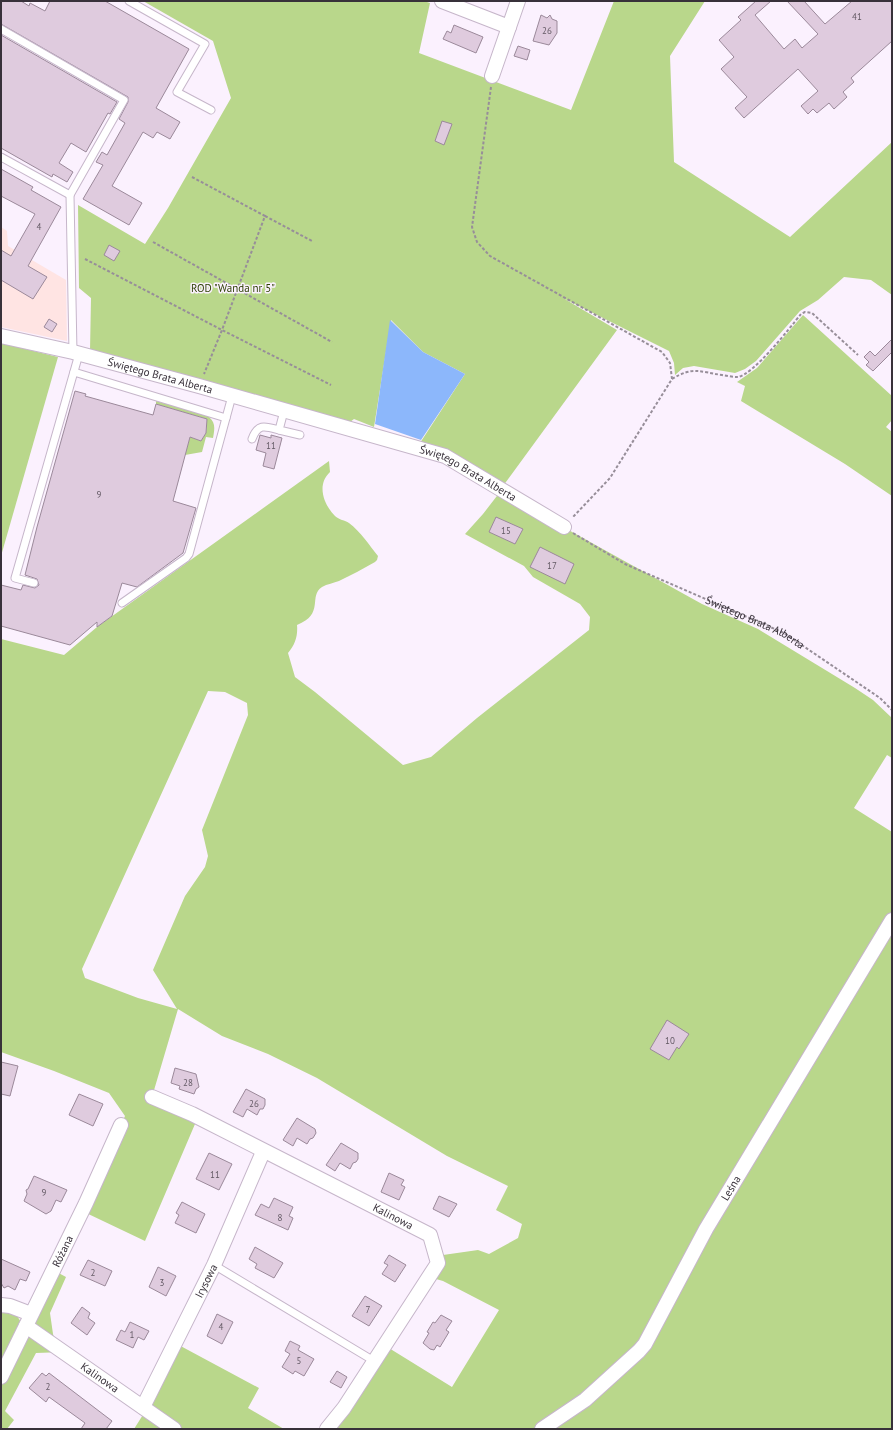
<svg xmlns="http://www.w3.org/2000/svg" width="893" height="1430" viewBox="0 0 893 1430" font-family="'PT Sans',sans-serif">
<rect width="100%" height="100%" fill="#fbf1fe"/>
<!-- commercial -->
<path fill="#ffe4e3" d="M1,227L7,231L8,246L66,280L67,341L1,327Z"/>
<!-- green -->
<g fill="#b9d78b" fill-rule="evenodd">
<path d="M143,1H424L430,3L419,53L571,110L614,1H705L670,56L674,162L790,237L892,142V295L871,280L844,277L818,300L800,311L756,361L745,369L735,373L694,366L683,368L675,375L674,363L669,351L563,298L617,330L503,486L420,443L465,374L423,352L391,320L374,427L354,419L350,422L90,351L91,298L79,288L78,205L145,244L168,208L231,98L213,41Z"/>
<path d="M803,315L892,396V420L886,427L892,432V496L845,464L741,401L745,386L737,382L757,368Z"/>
<path d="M1,343L58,357L1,556Z"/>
<path d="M156,401L206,415C216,421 215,428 213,438L206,437L202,452L185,455L190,437L201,441L206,433L207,419L156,404Z"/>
<path d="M329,461L330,472C316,485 324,505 335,516C339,520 345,520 349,523C361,532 369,545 378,556L377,560L375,562C363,569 351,575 339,581C334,583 327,584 322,587C308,596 325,614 297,625C298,636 295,645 288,653L295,677L315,692L403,765L431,757L477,718L589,630L590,617L580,604L533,577L524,566L465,534L483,514L500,492L702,604L758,629L855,688L873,700L892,718V758L887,755L854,808L892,832V1429H325L384,1345L452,1387L499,1310L443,1281L429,1277L436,1256L478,1250L489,1254L518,1238L522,1224L496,1210L508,1186L447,1156L317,1078L268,1054L222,1036L178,1009L152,1097L198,1117L145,1241L82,1211L125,1116L109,1093L54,1071L1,1052V639L64,655L97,627ZM208,691L225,692L247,703L248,715L202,830L208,856L205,867L185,896L153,970L177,1009L138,998L85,978L82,969Z"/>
<path d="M53,1270L66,1277L50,1313L53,1334L57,1348L64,1352L36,1353L5,1411L14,1420L7,1429H1V1377Z"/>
<path d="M1,1308L16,1314L22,1324L1,1369Z"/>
<path d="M175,1343L259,1388L248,1408L284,1429H134L146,1410Z"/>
</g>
<!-- water -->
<path fill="#8cb7fb" d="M390,320L423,352L465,374L421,440L375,424Z"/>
<!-- building -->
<g fill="#dfcbde" stroke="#9b899a">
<path d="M1,1H21L29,6L30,3L45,11L50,1H105L189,49L156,108L180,122L170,139L157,132L153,138L143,132L112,186L142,203L129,225L83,199L103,165L96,162L102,152L107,155L125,123L119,119L128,102V97L1,24Z"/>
<path d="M756,1H771L755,15L784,49L795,39L802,48L818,34L787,1H804L825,24L852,1H892V41L851,78L854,82L843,92L847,97L834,109L829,103L817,113L813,109L808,114L801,106L818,91L798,69L744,118L735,108L747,97L721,69L734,57L719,40L741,20L738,17Z"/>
<path d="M541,15L547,18L550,15L552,19L557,21V33L549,45L533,41Z"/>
<path d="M454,25L483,37L476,53L443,39L447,31L451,33Z"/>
<path d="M1,35L117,102L110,114L108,113L86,152L71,143L59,163L73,172L67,182L53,174L52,177L1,148Z"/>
<path d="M518,46L530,50L527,60L514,56Z"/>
<path d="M442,121L452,124L444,145L435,141Z"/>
<path d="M1,169L33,187L31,190L61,207L28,266L47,277L33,299L1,280V250L11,256L35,214L1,196Z"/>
<path d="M109,245L120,251L114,261L104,255Z"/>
<path d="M49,319L57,324L52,332L44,327Z"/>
<path d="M892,339V352L873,371L866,365L869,362L864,357L870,351L875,356Z"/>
<path d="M75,391L86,394L85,396L153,415L156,404L207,419L206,433L201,441L190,437L173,501L196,508L183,553L137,587L122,583L112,616L97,627V622L70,645L1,626V585L21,590L23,585L35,588L39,585L37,579L25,575L37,527Z"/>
<path d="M260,435L271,438V435L282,438L274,469L263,466L266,453L256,450Z"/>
<path d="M496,517L523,529L515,544L489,532Z"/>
<path d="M540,547L574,564L565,584L530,567Z"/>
<path d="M667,1020L689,1034L679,1049L677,1047L669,1060L650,1049Z"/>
<path d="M1,1062L18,1066L10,1096L1,1094Z"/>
<path d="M175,1068L196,1074L199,1087L196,1089L194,1094L179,1089L180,1086L171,1083Z"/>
<path d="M246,1089L265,1099V1105L263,1109H260L257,1115L247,1109L243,1117L233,1112Z"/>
<path d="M79,1094L103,1104L93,1126L69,1115Z"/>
<path d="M297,1118L315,1129L316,1133L313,1138L310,1139L307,1144L297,1138L293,1146L283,1140Z"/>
<path d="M341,1143L358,1153V1159L356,1162L353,1163L350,1169L340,1163L335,1171L326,1165Z"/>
<path d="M209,1153L232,1164L219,1190L196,1179Z"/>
<path d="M389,1173L404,1180L401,1185L405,1187L399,1200L381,1192Z"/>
<path d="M34,1176L67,1190L61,1202L56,1200L51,1211L46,1214L24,1201L27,1194L26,1190L28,1189Z"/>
<path d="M439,1196L457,1204L449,1217L433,1209Z"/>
<path d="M274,1198L293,1207L289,1216L293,1218L288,1230L255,1215L261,1204L269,1208Z"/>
<path d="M182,1202L205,1214L196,1233L175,1223L179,1215L176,1213Z"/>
<path d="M255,1247L283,1263L274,1278L255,1268L257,1264L249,1259Z"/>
<path d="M389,1255L406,1265L395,1282L382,1274L388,1265L384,1263Z"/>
<path d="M1,1259L30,1272L26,1281L20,1279L15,1290L8,1286L4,1288L1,1283Z"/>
<path d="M88,1260L112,1271L105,1286L80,1275Z"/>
<path d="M158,1267L176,1276L166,1296L149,1287Z"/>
<path d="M365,1296L382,1306L369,1326L352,1316Z"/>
<path d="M82,1307L90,1313L88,1318L95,1323L87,1335L71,1323Z"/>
<path d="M217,1314L233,1322L222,1344L207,1336Z"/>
<path d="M441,1315L452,1321L446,1330L449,1332L440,1347L437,1345L434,1350L430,1349L423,1343L429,1333L427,1332L433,1322L435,1323Z"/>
<path d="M130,1322L149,1331L144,1340L138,1337L133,1348L116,1340L121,1330L125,1332Z"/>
<path d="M290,1341L300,1346L298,1350L314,1359L304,1376L295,1371L293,1374L282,1367L290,1354L285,1351Z"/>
<path d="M337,1371L347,1377L341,1388L330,1382Z"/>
<path d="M42,1373L46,1376L49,1373L112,1421L106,1429H81L85,1423L49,1397L46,1402L29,1388Z"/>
</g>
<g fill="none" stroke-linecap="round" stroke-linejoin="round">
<!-- service casing -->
<g stroke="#c6b6ca" stroke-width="9">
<g id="service">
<path d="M129,1L205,44L177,92L211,110"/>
<path d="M1,29L124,100L70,195L1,157"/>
<path d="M70,195L73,352"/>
<path d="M74,372L226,418"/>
<path d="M284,411L279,430L300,435"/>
<path d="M252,439C258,423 265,426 279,430"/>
<path d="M34,583L15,578L79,354"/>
<path d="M122,603L186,558L189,554L232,396"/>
<path d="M214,1265L374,1361"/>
</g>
</g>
<!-- minor casing -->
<g stroke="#c6b6ca" stroke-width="16">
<g id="minor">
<path d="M442,1L509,27"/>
<path d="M492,76L518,1"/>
<path id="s2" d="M1,336L73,352L199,386L445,456L564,527"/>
<path id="s3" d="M152,1097L192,1114L430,1235L438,1263L344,1408L327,1429"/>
<path d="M1,1305L10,1306L31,1314"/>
<path id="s4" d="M26,1326L174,1429"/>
<path id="s5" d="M1,1377L86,1203L121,1125"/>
<path id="s6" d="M143,1407L214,1265L263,1152"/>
<path id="s7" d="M542,1429L585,1400L639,1351L645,1344L706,1229L892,920"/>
</g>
</g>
<!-- path -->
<g stroke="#978e99" stroke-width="2" stroke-dasharray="3 2" stroke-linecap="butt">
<path d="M491,87L472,227L477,242L490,256L662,352L670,363L672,379L610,478L572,518"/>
<path d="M192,177L265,216L222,330L204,374"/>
<path d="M265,216L312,241"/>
<path d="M153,242L332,342"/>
<path d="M85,259L222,330L331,385"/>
<path d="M672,379C693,366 700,372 722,375C727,376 733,377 738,377C754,374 789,329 801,314L805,312L812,313L858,355"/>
<path id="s1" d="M573,533L625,564L784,633L880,698L892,710"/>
</g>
<!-- service -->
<use href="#service" stroke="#fff" stroke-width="7"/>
<!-- minor -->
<use href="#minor" stroke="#fff" stroke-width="14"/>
</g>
<g text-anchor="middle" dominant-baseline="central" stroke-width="3" stroke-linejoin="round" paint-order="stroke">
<!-- number labels -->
<g font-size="9" fill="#625863">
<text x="857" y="16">41</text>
<text x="547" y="30">26</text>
<text x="39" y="226">4</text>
<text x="271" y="445">11</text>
<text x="99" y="494">9</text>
<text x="506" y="530">15</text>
<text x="552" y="565">17</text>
<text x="670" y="1040">10</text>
<text x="188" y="1082">28</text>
<text x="254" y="1103">26</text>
<text x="215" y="1174">11</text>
<text x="44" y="1192">9</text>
<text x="280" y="1217">8</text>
<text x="93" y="1272">2</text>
<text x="162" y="1282">3</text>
<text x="368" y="1309">7</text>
<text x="221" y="1326">4</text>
<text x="132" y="1334">1</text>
<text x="299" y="1360">5</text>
<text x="48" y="1386">2</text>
</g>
<!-- park labels -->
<g font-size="11" fill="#2f4207" stroke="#fbf1fe">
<text x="233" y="288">ROD "Wanda nr 5"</text>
</g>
<!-- street labels -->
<g font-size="11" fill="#38313a" stroke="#fbf1fe">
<text stroke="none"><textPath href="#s2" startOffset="164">Świętego Brata Alberta</textPath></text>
<text stroke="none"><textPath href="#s2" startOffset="488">Świętego Brata Alberta</textPath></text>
<text stroke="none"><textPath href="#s1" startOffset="203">Świętego Brata Alberta</textPath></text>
<text stroke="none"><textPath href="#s7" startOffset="312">Leśna</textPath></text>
<text stroke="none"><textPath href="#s3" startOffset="269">Kalinowa</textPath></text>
<text stroke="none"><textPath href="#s5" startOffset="140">Różana</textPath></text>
<text stroke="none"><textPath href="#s6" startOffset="141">Irysowa</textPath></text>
<text stroke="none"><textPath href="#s4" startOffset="90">Kalinowa</textPath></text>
</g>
</g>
<!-- border -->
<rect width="893" height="1430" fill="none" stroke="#38313a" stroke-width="4"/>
</svg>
